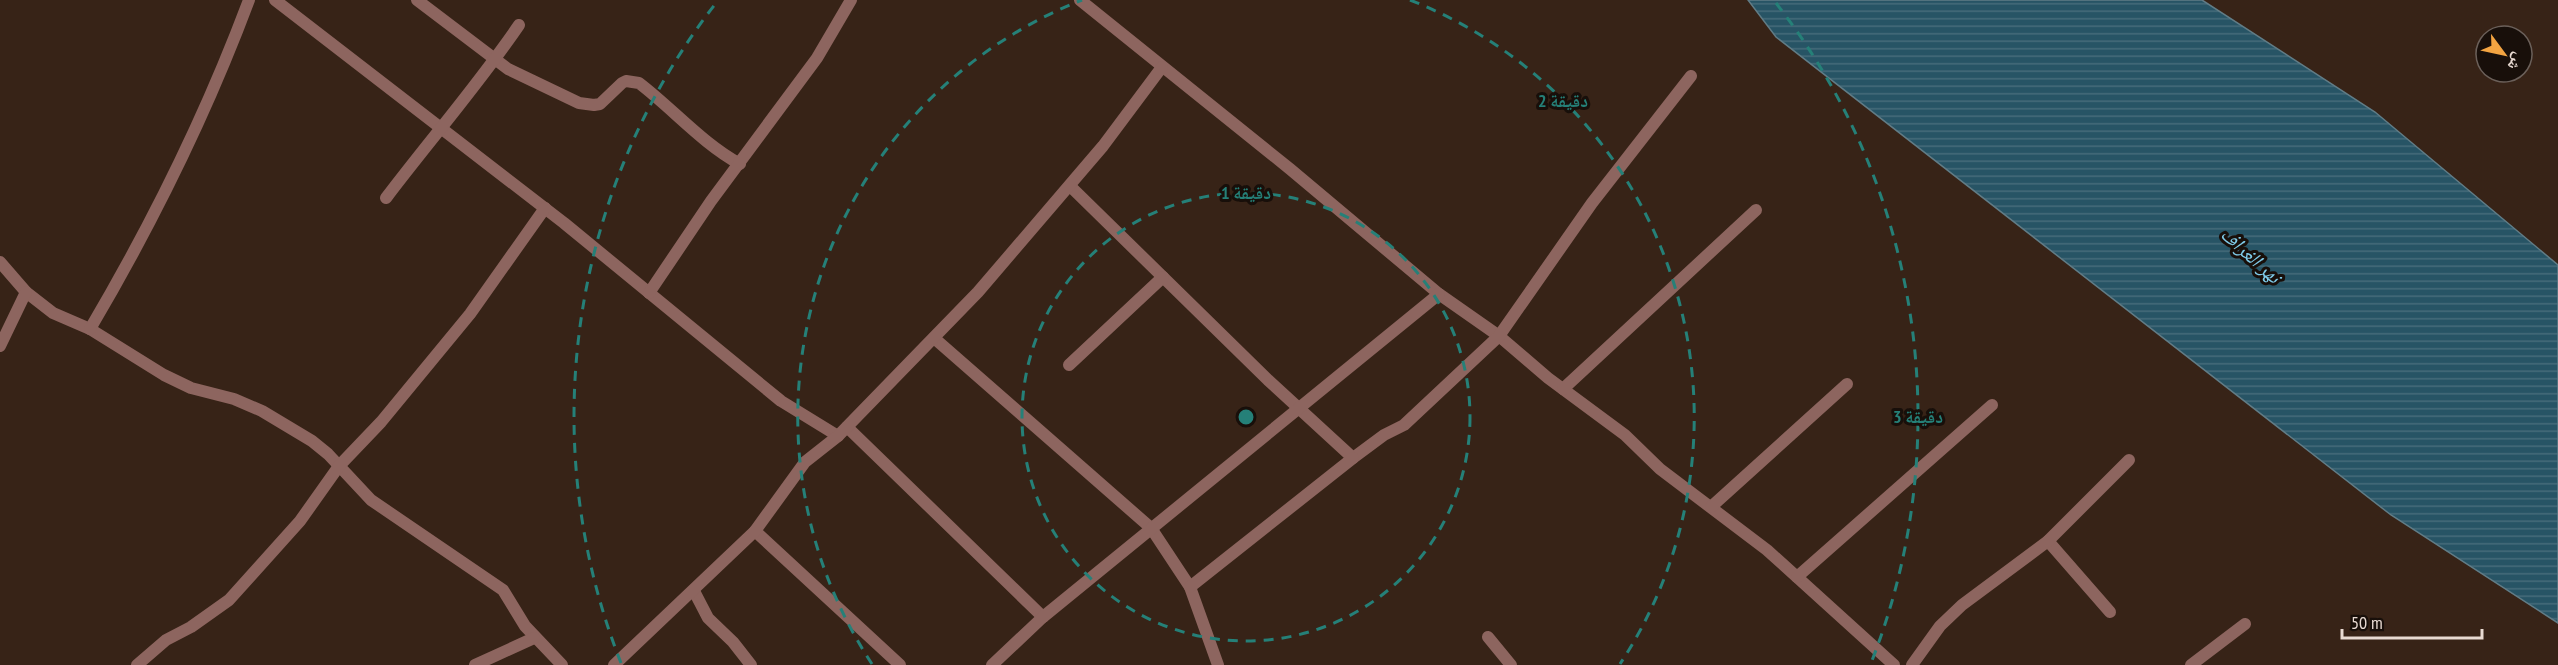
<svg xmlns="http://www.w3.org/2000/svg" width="2558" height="665" viewBox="0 0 2558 665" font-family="'PT Sans Narrow','Noto Naskh Arabic',sans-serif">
<defs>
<pattern id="water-rules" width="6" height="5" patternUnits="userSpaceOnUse" patternTransform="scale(1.5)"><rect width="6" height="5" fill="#275465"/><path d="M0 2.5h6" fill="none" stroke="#466c7a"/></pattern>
</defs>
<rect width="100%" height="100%" fill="#372317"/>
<!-- water -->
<path fill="url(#water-rules)" stroke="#617c86" stroke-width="1.5" d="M1748,0H2202L2375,112L2558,265V623L2391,515L1776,37Z"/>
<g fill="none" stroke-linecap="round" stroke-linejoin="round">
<!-- street -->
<g stroke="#8d655f" stroke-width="12">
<path d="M275,0L564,223L781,401L838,436"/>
<path d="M417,0L508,69L579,103L594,105L600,104L622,83L626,81L639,83C673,109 703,144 740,164"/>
<path d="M1080,0L1290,169L1439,294L1499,336L1548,378L1625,435L1660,469L1767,550L1894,665"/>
<path d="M1070,186L1268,380L1353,458L1384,435L1404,425L1499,336L1592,203L1691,76"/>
<path d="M386,198C430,140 478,85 519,25"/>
<path d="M0,262L26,292L53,313L90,329L164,375L191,388L234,399L262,411L312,441L328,454L371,500L503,590L525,626L562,665"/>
<path d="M649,293L711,201L817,58L851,0"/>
<path d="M90,329C152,224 206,115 249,0"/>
<path d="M934,338L1151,528L1190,587L1218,665"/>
<path d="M0,346L26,292"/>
<path d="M1069,365L1163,277"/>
<path d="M1563,389L1756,210"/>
<path d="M847,427L1043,617"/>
<path d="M1711,507L1847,384"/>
<path d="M755,531L900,665"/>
<path d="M2048,541L2110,612"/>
<path d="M1797,577L1992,405"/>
<path d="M1190,587L1353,458"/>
<path d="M694,591L708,618L733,642L751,665"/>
<path d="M1488,637L1511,665"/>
<path d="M137,665L166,640L191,627L229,600L300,521L339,466L381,422L470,314L545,208"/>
<path d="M475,665L534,638"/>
<path d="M614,665L755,531L805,462L838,436L978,292L1103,146L1162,67"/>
<path d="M992,665L1043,617L1439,294"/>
<path d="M1912,665L1940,626L1962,605L2048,541L2129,460"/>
<path d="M2191,665L2245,624"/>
</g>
</g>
<!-- distance rings -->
<g fill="none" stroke="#258078" stroke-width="3" stroke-dasharray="10 8">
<circle cx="1246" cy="417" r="224"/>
<path d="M872 664A448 448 0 0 1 1082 0M1410 0A448 448 0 0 1 1620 664"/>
<path d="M621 663A672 672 0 0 1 716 3M1776 3A672 672 0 0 1 1871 663"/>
</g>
<g text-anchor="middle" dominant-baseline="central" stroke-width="6" stroke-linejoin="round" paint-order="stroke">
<!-- water labels -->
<g font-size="20" font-style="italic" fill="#7fcbe9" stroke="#180f0a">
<text transform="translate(2251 255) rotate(42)">نهر الغراف</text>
</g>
</g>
<circle cx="1246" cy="417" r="9" fill="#258078" stroke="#180f0a" stroke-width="3"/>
<g font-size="18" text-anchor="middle" font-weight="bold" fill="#258078" stroke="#180f0a" stroke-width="6" stroke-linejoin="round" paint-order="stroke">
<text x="1563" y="107">2 دقيقة</text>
<text x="1246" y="199">1 دقيقة</text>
<text x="1918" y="423">3 دقيقة</text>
</g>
<!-- north arrow -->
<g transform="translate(2504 54) rotate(123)"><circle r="28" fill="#180f0a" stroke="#6b605a" stroke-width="1.5"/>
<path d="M0-4.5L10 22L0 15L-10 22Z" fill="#f3a442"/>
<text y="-9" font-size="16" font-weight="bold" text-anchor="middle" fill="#e8dad2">ش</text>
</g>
<!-- scale -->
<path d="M2342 629v9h140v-9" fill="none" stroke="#e8dad2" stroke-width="3"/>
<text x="2351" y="629" font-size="18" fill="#e8dad2" stroke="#180f0a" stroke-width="4.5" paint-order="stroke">50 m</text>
</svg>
